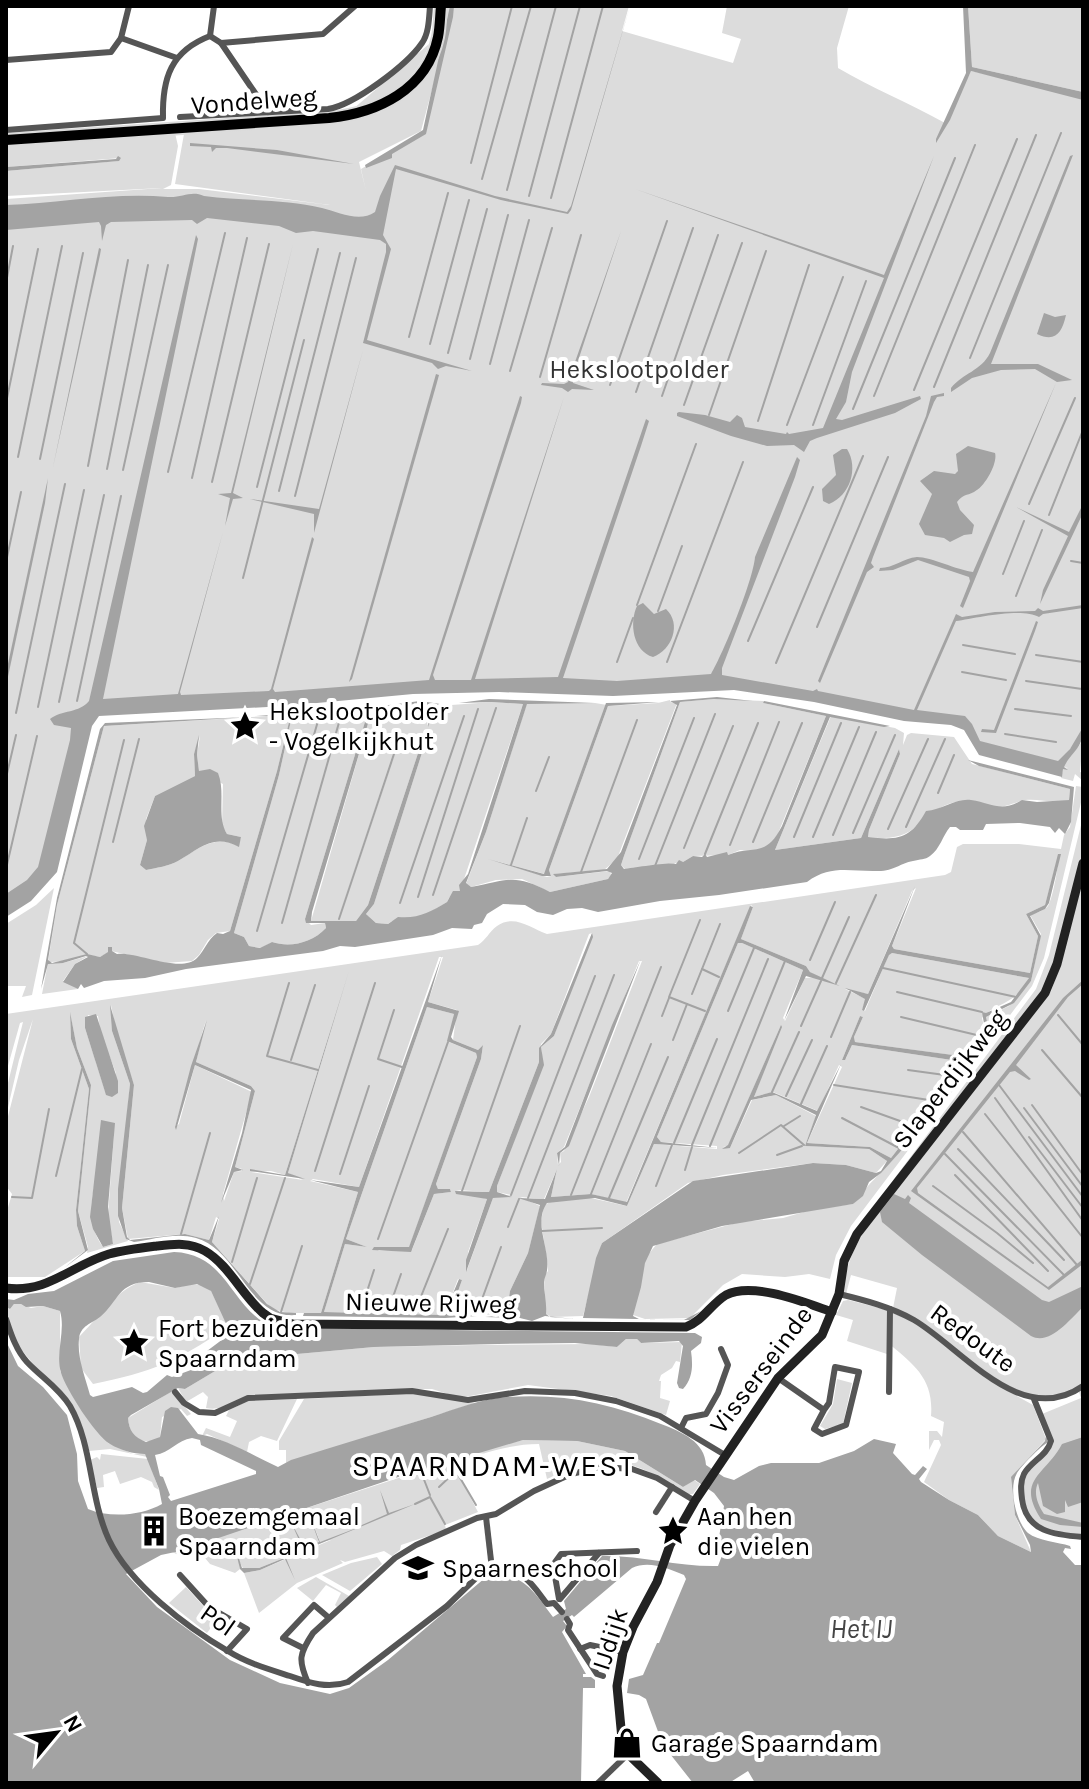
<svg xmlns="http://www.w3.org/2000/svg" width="1089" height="1789" viewBox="0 0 1089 1789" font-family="Karla,sans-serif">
<rect width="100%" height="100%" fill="#fff"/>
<!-- green -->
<g fill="#dcdcdc" fill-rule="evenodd">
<path d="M445,6H450V9L452,6H629L622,31L733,63L741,39L722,33L727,6H849L837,48L838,68C872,88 909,103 945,123L971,71L1083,95V733L1058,764L977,746L959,721L765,687H439L112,708L79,719L39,881L6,905V199L162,188L6,196V171L118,161L121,158L6,167V144L175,133L178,146L171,185L163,189H199L330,205L175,184L184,134L347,120L379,113L416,87ZM442,52L423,133L361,169L366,191L359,162L421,131Z"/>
<path d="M968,6H1083V92L972,67Z"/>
<path d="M429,44C418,78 387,101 353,109Z"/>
<path d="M714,699L764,701L763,703L826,716L777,836L766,848L751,851L740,850L728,855L693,856L683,862L626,870L621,865L624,856L680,702Z"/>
<path d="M670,700V702L677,703L617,859L604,870L554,874L556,877L610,871L611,875L608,879L550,892L522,879L496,880L471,887L466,884L486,832L527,703H595L607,705L545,874L488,859L547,877L551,876L549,870L608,706L658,703Z"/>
<path d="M492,702L523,704L460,891L449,898L447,902C439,907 430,912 422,916C410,922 398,915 388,924L376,923L366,914L374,904L427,737L425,732L368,905L356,921H311L372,709L407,704L430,706L427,725L431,722L438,706Z"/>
<path d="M366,708L368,712L305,919L311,925L325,923L326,928C312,943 290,948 272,942L261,948L249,946L244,937L234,933L279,775L292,716Z"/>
<path d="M284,715L288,717L289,722L277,771L230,931L216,933L208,940L199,955L192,961L165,963L111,951L100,957C81,952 67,963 48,962L57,905L104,726ZM200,736L197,755L199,772L223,784L222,826L227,834L241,837L238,846C215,834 198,849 178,861C169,866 156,868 146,870L140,865L147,840L146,819L155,796L195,776L194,754Z"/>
<path d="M831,716L895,728L904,733L903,745L907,735L911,733L954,737L972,764L1070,789L1069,800C1055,805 1034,797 1021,801C1011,804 1003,808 991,807C977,805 970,798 955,802C913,813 923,844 868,837L869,830L900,754L899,749L861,838L775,850Z"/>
<path d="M1083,739L1080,772L1083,773V781L1075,774L1073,781L1061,778L1063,769L1068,768L1063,767C1067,757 1078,750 1083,739Z"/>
<path d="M1076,786L1083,787V794L1044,958L1032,986L851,1226L836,1255L830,1279L809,1274L785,1277L742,1274L723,1285L690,1318L645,1319L633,1315L646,1257L657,1244L740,1222L783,1218L814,1209L853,1204C868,1184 886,1168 902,1149C932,1111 961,1073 990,1035L986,1017L1009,1006L1031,981L1041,934L1030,915C1035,913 1044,911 1048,906C1053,898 1059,863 1059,853L1045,905L1026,914L1038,936L1030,973L894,949L892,946L916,888L912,891L868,994L845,989L866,999L862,1010L865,1011L889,954L892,953L1029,978C1014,1007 996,1001 982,1018L986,1035L967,1057L855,1042L854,1037L863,1017L860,1016L842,1060L846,1058L852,1045L965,1062L891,1158L870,1147L807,1143L842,1067L839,1065L818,1111L773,1092L754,1097L781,1025L728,1146L723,1147L730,1148L752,1100L776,1095L816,1116L805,1146L869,1149L887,1161L876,1173L846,1165L813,1163L723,1175L688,1183L602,1243L583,1316L552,1317L546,1314L544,1277L548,1271L547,1261L541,1221L544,1206C567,1187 602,1202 627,1206L654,1144L717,1149V1146L661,1142L657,1137L738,943H742L803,970L783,1018L785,1021L805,978L819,977L810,972L806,966L741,939L753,907L751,905L626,1203L591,1194L551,1197L557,1169L544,1199L520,1197L540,1206L528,1253L510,1291L506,1315L450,1314L462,1280L458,1279L444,1315L324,1312L345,1244L367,1247L346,1239L427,1007L454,1014L449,1042L476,1053L477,1057L409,1248L374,1247L379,1251L412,1250L434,1194L451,1192L450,1189H438L436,1184L481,1059L483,1045L478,1050L453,1040L457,1010L428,1002L443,957H439L359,1187L313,1179L310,1181L358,1192L321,1313H289L272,1309L212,1242L219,1219L216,1217L209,1240L185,1234L128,1239L122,1208L134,1085L117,1035L111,1005L112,1031L130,1084L118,1209L119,1222L128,1241L87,1253L88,1247L78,1211L91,1085L77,1048L70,1013L71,1039L89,1089L76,1210L77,1226L85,1251L45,1277H6V1214L12,1194L6,1186V1124L33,1019L19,1060L6,1116V1091L23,1022L20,1023L6,1073V1014L478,945C486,940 489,932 497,926C515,914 530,928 547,934L945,875L951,872L957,847L963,844H1019L1061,849L1064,835L1070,827ZM592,933L554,1036L541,1047L543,1065L497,1186V1192L511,1195L493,1198L467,1270L468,1252L487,1199L456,1190L489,1192L539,1062L541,1044L551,1034L589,934ZM639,961H642L589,1097L564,1151L560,1153L561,1162L558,1165L557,1153L564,1147ZM349,971L288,1173L303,1180L251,1172L271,1171L285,1175ZM88,1015L98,1016L101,1034L116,1073L105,1091L85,1028ZM206,1020L196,1062L251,1086L255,1091L235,1167L242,1169V1171L234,1172L224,1201L223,1194L252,1092L195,1065L179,1124L175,1127ZM114,1134L108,1215L113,1244L103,1247C78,1213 102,1177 99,1140Z"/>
<path d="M1083,817V852L1053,963L1044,988L888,1187L1036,989L1049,955Z"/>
<path d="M1083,876V1384C1022,1423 974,1356 927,1326C916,1319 904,1314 893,1308L897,1288L851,1275L846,1294L843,1293C845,1266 854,1248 868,1225L1051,991L1059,969Z"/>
<path d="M54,888L32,995L22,997L26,986H8L6,981V924L36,905Z"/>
<path d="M88,956L75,964L63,981L78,989L42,994L48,963H63Z"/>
<path d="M140,1282L175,1288L192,1284L203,1285L211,1291L227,1323L225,1329C176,1362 152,1372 93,1384L81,1368L79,1337C98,1318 115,1291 140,1282Z"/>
<path d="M848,1300L880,1308L915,1322L1015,1395L1033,1405L1046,1439L1011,1478L1015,1515L1031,1552L998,1536L978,1515L949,1500L924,1482L941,1445L939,1440H934L929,1450V1431H937L942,1437L944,1422L931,1416C934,1380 915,1365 889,1344L887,1354L847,1341L853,1320L836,1315L843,1301Z"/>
<path d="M14,1304H21L31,1308L43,1306L60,1311V1371L69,1389L108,1443L133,1454H145L147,1457L110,1449L89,1451L80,1422L25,1354L17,1344L6,1313V1307L10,1309Z"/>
<path d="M626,1339H637L641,1343L682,1342L680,1362L676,1361L672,1368L661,1375L659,1381H661L660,1398L670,1401L666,1415L611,1396L528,1385L470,1396H454L432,1389H416L246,1397C233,1403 221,1411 206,1408L208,1397L203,1392L186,1402L178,1388L185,1389L237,1358L271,1353L286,1355L374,1347L477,1345L592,1344L617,1347Z"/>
<path d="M837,1379L852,1383L843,1424L825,1429L820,1426L833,1404Z"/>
<path d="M1083,1389V1535C1072,1533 1056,1534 1045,1529C1027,1521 1017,1492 1027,1475C1033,1464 1044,1455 1052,1446L1042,1414L1081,1398L1079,1392Z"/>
<path d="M172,1391L191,1414L187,1416L181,1409L162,1417L160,1437C143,1448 129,1436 128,1418Z"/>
<path d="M417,1393L475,1403L286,1463V1450H279V1441L304,1399Z"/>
<path d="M297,1399L277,1441L261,1436L249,1442L247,1452L207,1434L202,1436L206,1428L230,1437L237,1421L226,1416L229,1410L248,1401Z"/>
<path d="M523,1440L577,1441L625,1451L683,1487L694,1480L700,1484L693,1494H687C650,1470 621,1453 575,1466C564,1469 558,1474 547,1479L539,1444C510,1444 479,1454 453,1464L478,1512L445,1525L446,1530L401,1545L400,1550L392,1556L384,1551L345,1562L340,1560L343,1563L297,1583L259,1613L244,1573L260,1570L331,1540L320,1542L316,1531L319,1543L285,1557L276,1537L284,1558L259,1568L244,1570L239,1561L240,1569L235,1573L210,1564L205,1558L196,1560L193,1552L181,1556L172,1552L487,1449Z"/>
<path d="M101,1454L148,1459L159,1490L154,1487L152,1482L141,1477L120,1484L115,1471L103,1475L104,1487L97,1488L90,1460L97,1457L100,1460Z"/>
<path d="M377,1557L382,1564L350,1591L322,1575L351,1563Z"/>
<path d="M316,1577L349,1596L337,1607L335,1605L341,1593L326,1585L313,1601L297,1588Z"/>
<path d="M186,1587L206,1609L219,1617L207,1633L169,1603Z"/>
</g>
<!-- water -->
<g fill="#a3a3a3" fill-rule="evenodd">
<path d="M450,6H454L453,17L426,134L392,154V158L366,168L365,165L423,130Z"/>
<path d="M630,6L571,210L568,214L501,200L396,169L383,235L391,249L367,340L472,371L446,366L438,369L432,363L363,343L386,252V244L380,240L313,231L296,233L279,226L207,218L197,224L192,220L111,222L106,225L102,241L101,226L99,222L6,230V205C60,203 115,192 168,197C182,198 191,190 204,196C243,201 285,199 322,208C339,212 359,223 375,212L380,196L395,165L495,196L567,212L571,206Z"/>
<path d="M963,6H968L972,67L1083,92V100L971,71L950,120L936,143V139L966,73Z"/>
<path d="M190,143L277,150L354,164L227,148H216L212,152L211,147L190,146Z"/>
<path d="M1073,155L991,364H1038L1072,380L1057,382L1035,369L1001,370L972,378L951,392V388C963,373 981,371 990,353L1070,156Z"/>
<path d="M118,156L121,158L119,161L6,171V167L116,159Z"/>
<path d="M934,156L852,372L846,402L836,419L842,420L920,396L921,399L895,413L817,438L810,441L804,452L794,445L767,446L731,436L677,416V413L679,412L705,415L730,422L737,415L742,418L745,427L786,434L787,432L789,434L823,428L884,278L635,189L884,275Z"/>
<path d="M621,231L572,379L573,383L594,390L572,389L568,392L562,388L541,385L542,383L564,384L568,382Z"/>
<path d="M196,235L198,239L194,259L103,699L178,694L223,532L180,692L181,695L269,691L271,689L312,537L314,539L273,689L275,692L429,680L520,396L522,397L521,403L433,675L435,680H471L564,397L475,679L558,677L646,419L649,421L641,446L563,678L617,681L711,674C723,654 753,581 755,557L797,457L800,460L795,477L722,668V675L813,691L817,689L818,691L914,710L956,614L962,617L995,612L1035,611L1038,608L1043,611L1083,605V608L1043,614L1039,617C1022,607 976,618 956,621L917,710L965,716L972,724L980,741L1058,761L1070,749L1083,727C1083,750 1073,749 1064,767L1068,770L1063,769L1062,777L979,755L964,730L951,725L904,721L814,702L734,690L613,696L499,692L413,694L285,706L99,716L92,726L57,872L31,901L6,917V894L27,880L38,867L70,740L71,728L54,725L50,719C61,710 80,713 89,701Z"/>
<path d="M293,244L233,493L243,498L233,499L225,526L230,498L218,494L231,493Z"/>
<path d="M99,248L101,249L100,255L53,467Z"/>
<path d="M1044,313L1055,317L1066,315C1062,332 1056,343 1037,334Z"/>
<path d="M363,350L314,533V514L250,499L319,509Z"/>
<path d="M436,374L439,375L436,386L352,679L349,682Z"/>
<path d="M1056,383L963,608L960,606L970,581L969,577L918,560L893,570L879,571L880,568C894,568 903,558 917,557C931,557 957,570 973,572Z"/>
<path d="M944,393V396L937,397L934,402L873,557L871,563L874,567L867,572L820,683L818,681L926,416L931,396Z"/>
<path d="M968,446L995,453C998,463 985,487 974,492C966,496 963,494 957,502L960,510L974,525L972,534L964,535L950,542L944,538L925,535L919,524L932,494L920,481L934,471L955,474L958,471L956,454Z"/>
<path d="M842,449H847C859,468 850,496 829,504L823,501L822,489L836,475L833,455Z"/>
<path d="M48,478L45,503L6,686V673Z"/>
<path d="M1083,504V513L1040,604L1043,590L1068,536L1016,507L1069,532Z"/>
<path d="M643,603L654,614L666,609C682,624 672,650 653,657C633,651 629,623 637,606Z"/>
<path d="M1036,621L1038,622L1035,631L996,733L981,732L982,729L994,730Z"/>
<path d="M717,697L753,701L714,699L680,702L624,856L621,865L624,869C634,868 667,862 676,864L679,860L683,862L693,856L702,857L705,854L707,857L727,852L728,855C754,844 765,859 782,826L826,716L763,703L764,701L890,726L884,727L830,717L775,850L861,838L899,749L900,754L869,830L868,837C899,841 911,838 926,811C942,810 956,798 971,800C992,803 1001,813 1022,800L1037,802L1069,800L1070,789L979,766L968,760L1074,787L1071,822L1065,834L1059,828L1055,833L1050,827L1020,823L986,824L983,830H960L956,827H950C943,835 940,849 930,856C925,860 920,859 913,861C900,863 895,871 878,871C851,872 831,864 807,882L719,895L660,901L598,912L582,908L567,909L553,915L537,912L525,905L503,904L487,914L482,923L474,925L472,929L452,928L433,935L355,947L340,946L323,951L186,969L145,978L104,981L84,988L81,984L78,989L63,982L75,964L88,957L86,956L63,963L48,964L41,989L57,898L100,729L105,723L249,717L104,726L57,905L48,960L52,963L87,954L100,957L108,952V947H112V951L117,954C136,951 181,974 197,958C205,950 207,940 217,933L223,934L230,931L277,771L289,722L286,716H256L359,709L292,716L279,775L234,933L244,937L249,946L260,948L272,942C290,948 312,943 326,928L325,923H306L305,919L368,712L366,708L420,701L447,705L436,707L428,727L430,706L407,704L372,710L312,912L311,921H356L368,905L425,732L428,733L427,737L374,904L366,914L376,923L388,924L398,917C418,919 430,912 447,902L453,891H460L459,885L468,874L523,704L492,702L459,703L489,699L595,703L527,704L486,832L466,883L471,887C510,880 513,873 550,892L608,879L612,873L607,871L556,877L553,874L607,869L621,852L677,705L670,701Z"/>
<path d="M660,702L608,706L549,870L551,876H542L488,859L544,874L606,703Z"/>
<path d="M199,735L197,755L199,771L210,769L218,773C226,793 216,816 227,834L241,837L239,847C214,833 200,848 178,861C169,866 156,868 146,870L140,865L147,840L144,826L155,796L195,776L194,754Z"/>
<path d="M1058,854H1061L1049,903L1045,909L1030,916L1041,936L1031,981L1014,1003L986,1017L990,1035L900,1152L881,1173L869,1182L863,1196L853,1204L722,1226L653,1246L645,1263L641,1287L633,1316L639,1319L684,1320L701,1311L690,1320L583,1318L596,1258L602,1243L693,1181L813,1163L846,1165L876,1173L881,1171L887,1161L869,1149L805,1146L816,1115L776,1095L751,1100L730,1148L722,1149L728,1145L781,1025L782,1027L754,1097L772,1092L817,1111L841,1064L807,1143L870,1147L891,1158L965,1062L852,1045L845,1060H842L860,1016L863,1017L854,1037L855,1042L968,1057L986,1035L982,1012L986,1013L1011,1002L1029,978L892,953L889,955L864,1011L862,1010L865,999L845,988L868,994L915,886L892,946L894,949L1030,973L1038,936L1026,914L1045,905Z"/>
<path d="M750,906L753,907L741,939L806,966L810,972L840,986L806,976L784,1021L803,970L742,943H738L657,1137L661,1142L718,1148L654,1144L627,1206L595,1198L547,1203C533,1223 550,1248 547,1270C547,1274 544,1278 544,1282C544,1293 547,1303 546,1314L550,1317L575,1319L545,1316L532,1321L520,1318L485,1317L506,1315L510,1291L528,1253L540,1205L518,1198L545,1199L557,1169L551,1197L591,1194L627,1202Z"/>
<path d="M592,933L593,937L554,1036L541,1047L544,1065L497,1186V1192L512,1197L493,1198L466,1272V1260L487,1199L456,1194L455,1191L489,1192L539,1062V1048L551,1034Z"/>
<path d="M442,955L428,1002L459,1011L451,1037L453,1040L478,1050L483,1045L481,1059L436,1184L438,1189H450L451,1192L434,1194L411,1252L372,1250L374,1247H409L477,1057L476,1053L447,1041L454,1014L427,1007L346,1239L367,1247L345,1244L324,1312L444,1315L459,1279L462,1280L450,1314L477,1316L445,1318L303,1316L304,1313H321L358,1192L310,1180L359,1187Z"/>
<path d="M641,959L569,1146L560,1153L559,1166L557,1153L565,1147L612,1025Z"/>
<path d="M349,971L288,1173L305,1179L250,1171V1169L285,1175Z"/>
<path d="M1083,980V984L1068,997L1016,1065L1031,1079L1029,1080L1015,1071L1010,1072L917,1188L918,1193L1048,1287L1083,1259V1264L1049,1290L911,1191L1063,998Z"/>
<path d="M110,1005L134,1085L122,1208L127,1237L130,1240L185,1234L209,1240L219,1216L212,1242L267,1304L280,1312L296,1313V1315C248,1319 239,1250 196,1238C176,1232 154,1239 134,1242L126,1239L118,1216V1189L130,1084L112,1031Z"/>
<path d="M70,1012L77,1048L91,1085L78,1211L88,1250L64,1268L85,1251L77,1226L76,1210L89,1089L71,1039Z"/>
<path d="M96,1014L118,1081V1093L112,1097L106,1095L85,1028V1017Z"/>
<path d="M207,1020L196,1062L251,1086L255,1091L235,1167L243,1170L234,1172L221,1203L242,1133L251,1090L195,1065L176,1130L175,1127L191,1066Z"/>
<path d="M101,1120L115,1123L108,1207L113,1244L103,1247L93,1229L90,1217Z"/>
<path d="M894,1194L905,1199L908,1195L911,1198L909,1203L1042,1300L1049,1302L1083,1286V1307C1070,1319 1050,1346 1031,1336L922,1255L882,1222L880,1212Z"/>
<path d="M174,1252C230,1254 230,1312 276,1328L695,1333L702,1337L701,1343L691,1351C693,1365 693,1378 683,1389L679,1388L677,1383L683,1346L679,1341L641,1343L637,1339H626L617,1347L575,1343L498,1344L374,1347L286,1355L271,1353L237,1358L185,1389L178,1388L131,1415L128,1418C129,1431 134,1437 146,1442L160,1437L165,1411L171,1407L178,1408L198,1434C225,1438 252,1455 278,1467L291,1460C337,1446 384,1431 431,1417C455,1409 481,1399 507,1397C562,1393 611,1403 661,1424C682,1432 705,1442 706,1465L724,1477L734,1480L759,1466L771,1463H819L854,1451L874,1439L896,1444L893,1453L912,1474L915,1475L923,1466L927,1469L919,1479L921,1482L949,1500L978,1515L998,1536L1031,1552L1030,1545L1015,1515L1011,1477L1045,1441L1046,1436L1048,1442C1039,1448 1023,1464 1017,1473C1008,1488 1016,1522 1028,1533C1038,1541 1058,1542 1070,1546L1071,1549L1065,1548L1063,1552L1075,1565H1083V1783H755L748,1771L729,1783H693L663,1745L646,1699L639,1695L627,1693L629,1679L643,1675L657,1643H659L686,1579L684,1575C668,1568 648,1560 632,1568L574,1617L572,1615L563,1621L567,1626L562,1632L586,1674H583V1677H591L595,1680V1688H583L581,1783H6V1341L18,1366L43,1387L67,1415L77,1454L78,1481L88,1509C109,1518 141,1516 162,1504L159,1489L145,1454C133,1454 120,1450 110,1444C95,1435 66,1389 61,1373C55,1352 66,1331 60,1311L43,1306L26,1307L21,1304H14L10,1309L6,1307V1299L14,1300L28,1294L54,1291L113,1261ZM149,1282L175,1288L197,1284L211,1291L229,1330L227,1336L203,1354L199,1367L172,1377L167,1375L147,1392L143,1393L132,1387L93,1397L90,1395C85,1377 77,1357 79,1339C80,1326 92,1323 100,1317C119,1301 118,1282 149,1282ZM192,1438L200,1440L201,1445L256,1471V1474L171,1501L168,1497L170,1495L163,1477L160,1476L155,1455C170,1453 177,1440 192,1438ZM523,1440L577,1441L625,1451L683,1487L695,1480L714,1493L724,1506L717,1550L723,1553L718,1566C678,1567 641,1555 602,1556L564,1601L566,1609L553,1617C533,1591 522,1569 485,1578L388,1660L349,1688L330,1694L280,1683L230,1660L157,1607L126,1574L161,1555L180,1551L395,1478Z"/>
<path d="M1083,1437V1502L1068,1507L1065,1500V1512L1057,1514L1043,1506L1038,1483C1033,1493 1038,1505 1044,1514L1083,1523V1527L1060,1525L1041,1519C1015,1479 1046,1475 1062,1444Z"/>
<path d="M380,1490L389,1513L415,1504L286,1558L295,1580L285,1559L260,1570L244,1573L240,1569L233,1540L242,1568H259L284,1558L272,1529L286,1556L303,1549L291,1522L305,1548L319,1542L309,1515L320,1542L354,1529L345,1509L355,1528L387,1514Z"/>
</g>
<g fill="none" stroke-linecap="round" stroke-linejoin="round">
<!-- stream -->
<g stroke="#a3a3a3" stroke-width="2">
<path d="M471,163L512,6"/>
<path d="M482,179L531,6"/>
<path d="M507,190L556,6"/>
<path d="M529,196L580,6"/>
<path d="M551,198L603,6"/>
<path d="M6,283L13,246"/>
<path d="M409,337L448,193"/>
<path d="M430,344L469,200"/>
<path d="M448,353L487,209"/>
<path d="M970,358L1061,133"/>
<path d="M470,359L508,215"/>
<path d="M490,364L529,220"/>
<path d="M510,371L552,228"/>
<path d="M540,377L581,235"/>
<path d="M610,385L667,221"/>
<path d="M934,387L1036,135"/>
<path d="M914,390L1017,139"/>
<path d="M636,392L693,228"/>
<path d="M662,396L718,235"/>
<path d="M874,396L975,145"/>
<path d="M6,403L38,249"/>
<path d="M684,405L742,243"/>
<path d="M853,409L955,158"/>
<path d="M709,415L766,251"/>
<path d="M758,421L809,265"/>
<path d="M787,425L843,277"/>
<path d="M813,425L866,281"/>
<path d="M18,457L62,246"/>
<path d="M40,459L83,253"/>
<path d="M88,466L128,260"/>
<path d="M107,469L148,265"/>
<path d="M123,470L168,265"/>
<path d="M168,472L225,233"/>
<path d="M192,478L247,238"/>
<path d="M212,482L269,244"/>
<path d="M257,487L318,249"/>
<path d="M279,491L340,253"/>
<path d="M295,496L356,258"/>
<path d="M1029,504L1075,398"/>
<path d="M1049,515L1083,430"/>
<path d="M1071,561L1083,563"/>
<path d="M6,562L21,492"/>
<path d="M1003,574L1024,521"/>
<path d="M243,578L304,340"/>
<path d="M1016,596L1042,530"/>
<path d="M637,605L696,444"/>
<path d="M658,611L682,546"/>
<path d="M817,627L888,457"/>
<path d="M748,641L813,487"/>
<path d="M963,645L1015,654"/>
<path d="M1036,655L1083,662"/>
<path d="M617,662L633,618"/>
<path d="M667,662L743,462"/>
<path d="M776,663L863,456"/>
<path d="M962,672L1006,680"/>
<path d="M1026,681L1082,689"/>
<path d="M77,701L121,496"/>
<path d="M59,702L104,495"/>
<path d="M38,707L84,490"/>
<path d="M1015,709L1071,716"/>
<path d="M16,713L65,484"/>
<path d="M1005,734L1056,742"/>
<path d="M6,778L16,735"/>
<path d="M536,791L549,757"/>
<path d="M938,793L954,755"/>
<path d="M906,827L945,739"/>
<path d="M888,829L928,739"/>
<path d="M853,833L895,735"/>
<path d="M833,835L876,732"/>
<path d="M794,837L841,723"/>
<path d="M813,837L859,727"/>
<path d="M113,842L139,739"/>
<path d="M753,842L802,723"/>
<path d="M730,845L779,722"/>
<path d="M684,848L733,726"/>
<path d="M705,854L758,723"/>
<path d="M639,859L694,718"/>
<path d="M511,865L527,818"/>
<path d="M655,866L715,714"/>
<path d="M6,869L37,736"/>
<path d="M581,872L637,720"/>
<path d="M433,895L496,708"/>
<path d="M418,897L478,709"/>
<path d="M400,903L464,716"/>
<path d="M339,919L397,745"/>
<path d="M700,920L669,997L705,1011"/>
<path d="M282,923L340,719"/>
<path d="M257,931L318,721"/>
<path d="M87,954L74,943L124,740"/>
<path d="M810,960L835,902"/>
<path d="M883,968L1016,997"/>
<path d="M719,977L702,969L720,924"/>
<path d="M822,978L849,917"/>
<path d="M289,983L267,1056L318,1070"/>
<path d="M836,983L876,895"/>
<path d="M897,992L982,1012"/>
<path d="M692,994L702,969"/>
<path d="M394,1010L378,1059L402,1067"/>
<path d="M728,1011L754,948"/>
<path d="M1058,1015L1083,1045"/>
<path d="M662,1016L669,998"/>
<path d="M901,1017L985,1037"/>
<path d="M801,1026L821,981"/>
<path d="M831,1037L850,992"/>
<path d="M673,1040L687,1004"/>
<path d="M1042,1050L1083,1098"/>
<path d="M291,1060L315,985"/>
<path d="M908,1070L952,1076"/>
<path d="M834,1085L935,1101"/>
<path d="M999,1085L1083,1197"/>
<path d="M772,1092L799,1032"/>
<path d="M786,1096L812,1040"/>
<path d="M995,1098L1083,1221"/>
<path d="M801,1104L827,1046"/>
<path d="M1032,1105L1083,1175"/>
<path d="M861,1107L914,1126"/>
<path d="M1024,1108L1083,1187"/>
<path d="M985,1114L1083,1238"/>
<path d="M842,1118L899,1148"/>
<path d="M784,1126L800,1116"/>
<path d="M963,1132L1077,1265"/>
<path d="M1029,1137L1083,1208"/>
<path d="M674,1143L717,1039"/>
<path d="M692,1145L768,959"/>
<path d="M710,1146L785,961"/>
<path d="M958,1149L1064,1260"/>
<path d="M739,1153L781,1125L804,1145"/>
<path d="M945,1154L1064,1275"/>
<path d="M777,1155L802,1146"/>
<path d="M685,1170L692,1147"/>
<path d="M315,1171L375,983"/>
<path d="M340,1174L369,1086"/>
<path d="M955,1175L1048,1271"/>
<path d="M56,1176L82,1069"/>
<path d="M656,1186L672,1145"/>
<path d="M933,1186L997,1233L1033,1263"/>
<path d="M462,1191L520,1026"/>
<path d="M591,1194L651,1044"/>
<path d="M511,1195L595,976"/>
<path d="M571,1195L661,967"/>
<path d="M12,1197L32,1198L49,1109"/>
<path d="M528,1198L614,975"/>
<path d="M609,1198L668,1057"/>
<path d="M508,1227L519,1199"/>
<path d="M542,1231L602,1228"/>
<path d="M181,1234L210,1133"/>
<path d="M378,1239L448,1042"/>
<path d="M501,1247L481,1302L506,1311"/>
<path d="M232,1262L257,1178"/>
<path d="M250,1284L285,1178"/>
<path d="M281,1312L302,1246"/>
<path d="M360,1313L374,1270"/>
<path d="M387,1314L401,1274"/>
<path d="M414,1314L448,1229"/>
<path d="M456,1471L476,1505"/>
<path d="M423,1477L430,1495"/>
<path d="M439,1487L456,1471L453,1466"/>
<path d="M415,1504L430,1497L445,1524"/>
</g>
<!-- primary casing -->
<g stroke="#dbdbdb" stroke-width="14">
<path id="primary" d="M6,140L329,118C377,113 427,90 438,37C440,27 440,16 441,6"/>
</g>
<!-- street -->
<g stroke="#555" stroke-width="6">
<path d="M210,36L221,43L268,112"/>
<path d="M210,36L214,6"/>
<path d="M121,38L177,58"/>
<path d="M221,43L323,34L355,6"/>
<path d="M6,60L111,52L121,38L129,6"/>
<path d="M180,117L328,109C354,105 407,65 422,43C429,33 429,18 430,6"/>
<path d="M6,130L163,118C162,78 171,51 210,36"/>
<path d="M839,1294C864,1300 891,1307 914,1320C963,1349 1021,1429 1083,1386"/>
<path d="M6,1319C11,1334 16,1350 27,1362C41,1377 59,1388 70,1406C93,1446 89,1497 109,1540C130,1584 186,1627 228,1651C247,1663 268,1669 290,1676C310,1683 328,1689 348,1682L447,1606L477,1577L492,1569"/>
<path d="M778,1378L824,1410L814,1429L822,1434L846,1425L859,1372L835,1367L829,1403L824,1410"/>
<path d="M175,1392L184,1403L199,1412L215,1413L248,1398L412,1391L468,1400L525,1391L575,1393L616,1401L660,1416L725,1455"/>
<path d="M889,1392L890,1309"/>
<path d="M1034,1399L1051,1441C1047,1456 1031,1461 1024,1474C1020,1482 1021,1490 1022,1499C1026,1532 1055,1535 1083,1537"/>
<path d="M681,1428L686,1418L706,1414L718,1393L728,1365L721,1349"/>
<path d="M656,1512L672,1487"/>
<path d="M486,1517L492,1569"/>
<path d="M492,1569C524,1569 529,1580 547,1604L554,1603L562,1612"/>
<path d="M180,1575L209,1607L247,1629L227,1651"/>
<path d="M559,1599L553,1565L561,1554L637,1551"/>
<path d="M560,1599L599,1553"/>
<path d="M567,1619L570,1624L568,1630L597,1674L603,1676"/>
<path d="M303,1648L283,1638L314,1605L328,1617"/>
<path d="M580,1649L590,1645L623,1652"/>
<path d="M308,1683C298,1660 299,1654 313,1633L395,1558L416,1545L477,1518L496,1514L534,1491L571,1474L602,1467L632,1469L657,1478L695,1501"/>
<path d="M598,1783L628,1754"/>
</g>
<!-- secondary -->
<g stroke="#222" stroke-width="9">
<path d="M6,1288C47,1294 72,1265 109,1254C124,1250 141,1248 157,1246C174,1244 190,1242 205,1251C229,1265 242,1295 263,1313L270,1318L293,1324L686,1327C703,1321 711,1304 726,1295C753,1281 806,1303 832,1312"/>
<path d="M658,1783L628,1754L622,1739L617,1686L623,1652L633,1627L657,1582L670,1545L695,1501L778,1378L822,1335L839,1294L844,1261L857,1234L1045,993L1057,964L1083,863"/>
</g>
<!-- primary -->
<use href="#primary" stroke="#000" stroke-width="10"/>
</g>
<!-- icons -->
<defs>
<g id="sight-bare" transform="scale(2.4)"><path d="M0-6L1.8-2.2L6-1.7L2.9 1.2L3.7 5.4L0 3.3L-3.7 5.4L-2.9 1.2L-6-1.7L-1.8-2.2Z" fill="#000" stroke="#fff" stroke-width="2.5" paint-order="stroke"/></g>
<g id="building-bare" transform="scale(2.4)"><path d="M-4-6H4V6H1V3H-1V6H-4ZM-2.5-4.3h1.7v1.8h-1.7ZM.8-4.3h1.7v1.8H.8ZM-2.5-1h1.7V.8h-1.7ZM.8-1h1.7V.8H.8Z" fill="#000" stroke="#fff" stroke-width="2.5" paint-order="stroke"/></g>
<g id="school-bare" transform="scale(2.4)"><path d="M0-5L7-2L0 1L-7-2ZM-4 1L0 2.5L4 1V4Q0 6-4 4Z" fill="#000" stroke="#fff" stroke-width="2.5" paint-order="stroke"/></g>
<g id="shop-bare" transform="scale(2.4)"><path d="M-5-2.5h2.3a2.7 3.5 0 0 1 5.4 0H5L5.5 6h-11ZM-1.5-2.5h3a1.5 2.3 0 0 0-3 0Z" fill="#000" stroke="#fff" stroke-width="2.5" paint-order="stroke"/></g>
</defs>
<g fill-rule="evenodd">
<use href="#sight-bare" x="245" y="726"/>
<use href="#sight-bare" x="134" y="1343"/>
<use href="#building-bare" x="154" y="1531"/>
<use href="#sight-bare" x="673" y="1531"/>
<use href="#school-bare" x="418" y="1568"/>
<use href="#shop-bare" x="627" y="1743"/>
</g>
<g text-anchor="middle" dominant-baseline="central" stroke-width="8" stroke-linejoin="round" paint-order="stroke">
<!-- street labels -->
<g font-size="26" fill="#000" stroke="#fff">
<text transform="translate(254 101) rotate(-4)">Vondelweg</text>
<text transform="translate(950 1079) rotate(-52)">Slaperdijkweg</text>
<text transform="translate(431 1303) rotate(1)">Nieuwe Rijweg</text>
<text transform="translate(973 1338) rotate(36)">Redoute</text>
<text transform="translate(761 1370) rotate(-53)">Visserseinde</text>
<text transform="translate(218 1620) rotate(35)">Pol</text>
<text transform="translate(610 1639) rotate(-72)">IJdijk</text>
</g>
<!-- park labels -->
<g font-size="26" fill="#333" stroke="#fff">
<text x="639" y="369">Hekslootpolder</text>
</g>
<!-- poi labels -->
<g font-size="26" fill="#000" stroke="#fff" text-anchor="start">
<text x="269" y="711">Hekslootpolder<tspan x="269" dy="30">- Vogelkijkhut</tspan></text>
<text x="158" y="1328">Fort bezuiden<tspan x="158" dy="30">Spaarndam</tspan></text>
<text x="178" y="1516">Boezemgemaal<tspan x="178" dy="30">Spaarndam</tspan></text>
<text x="697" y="1516">Aan hen<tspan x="697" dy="30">die vielen</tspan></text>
<text x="442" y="1568">Spaarneschool</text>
<text x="651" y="1743">Garage Spaarndam</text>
</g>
<!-- water labels -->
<g font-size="28" font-style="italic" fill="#444" stroke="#fff">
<text x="861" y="1628">Het IJ</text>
</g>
<!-- quarter labels -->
<g font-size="30" letter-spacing="2" fill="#000" stroke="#fff">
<text x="494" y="1466">SPAARNDAM-WEST</text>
</g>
</g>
<!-- border -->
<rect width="1089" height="1789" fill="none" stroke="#000000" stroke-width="16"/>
<!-- north arrow -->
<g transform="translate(56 1733) rotate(61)" stroke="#ffffff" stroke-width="6" paint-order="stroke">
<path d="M0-6L14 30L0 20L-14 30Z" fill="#000000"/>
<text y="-12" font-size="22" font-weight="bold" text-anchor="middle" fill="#000000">N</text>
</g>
</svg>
